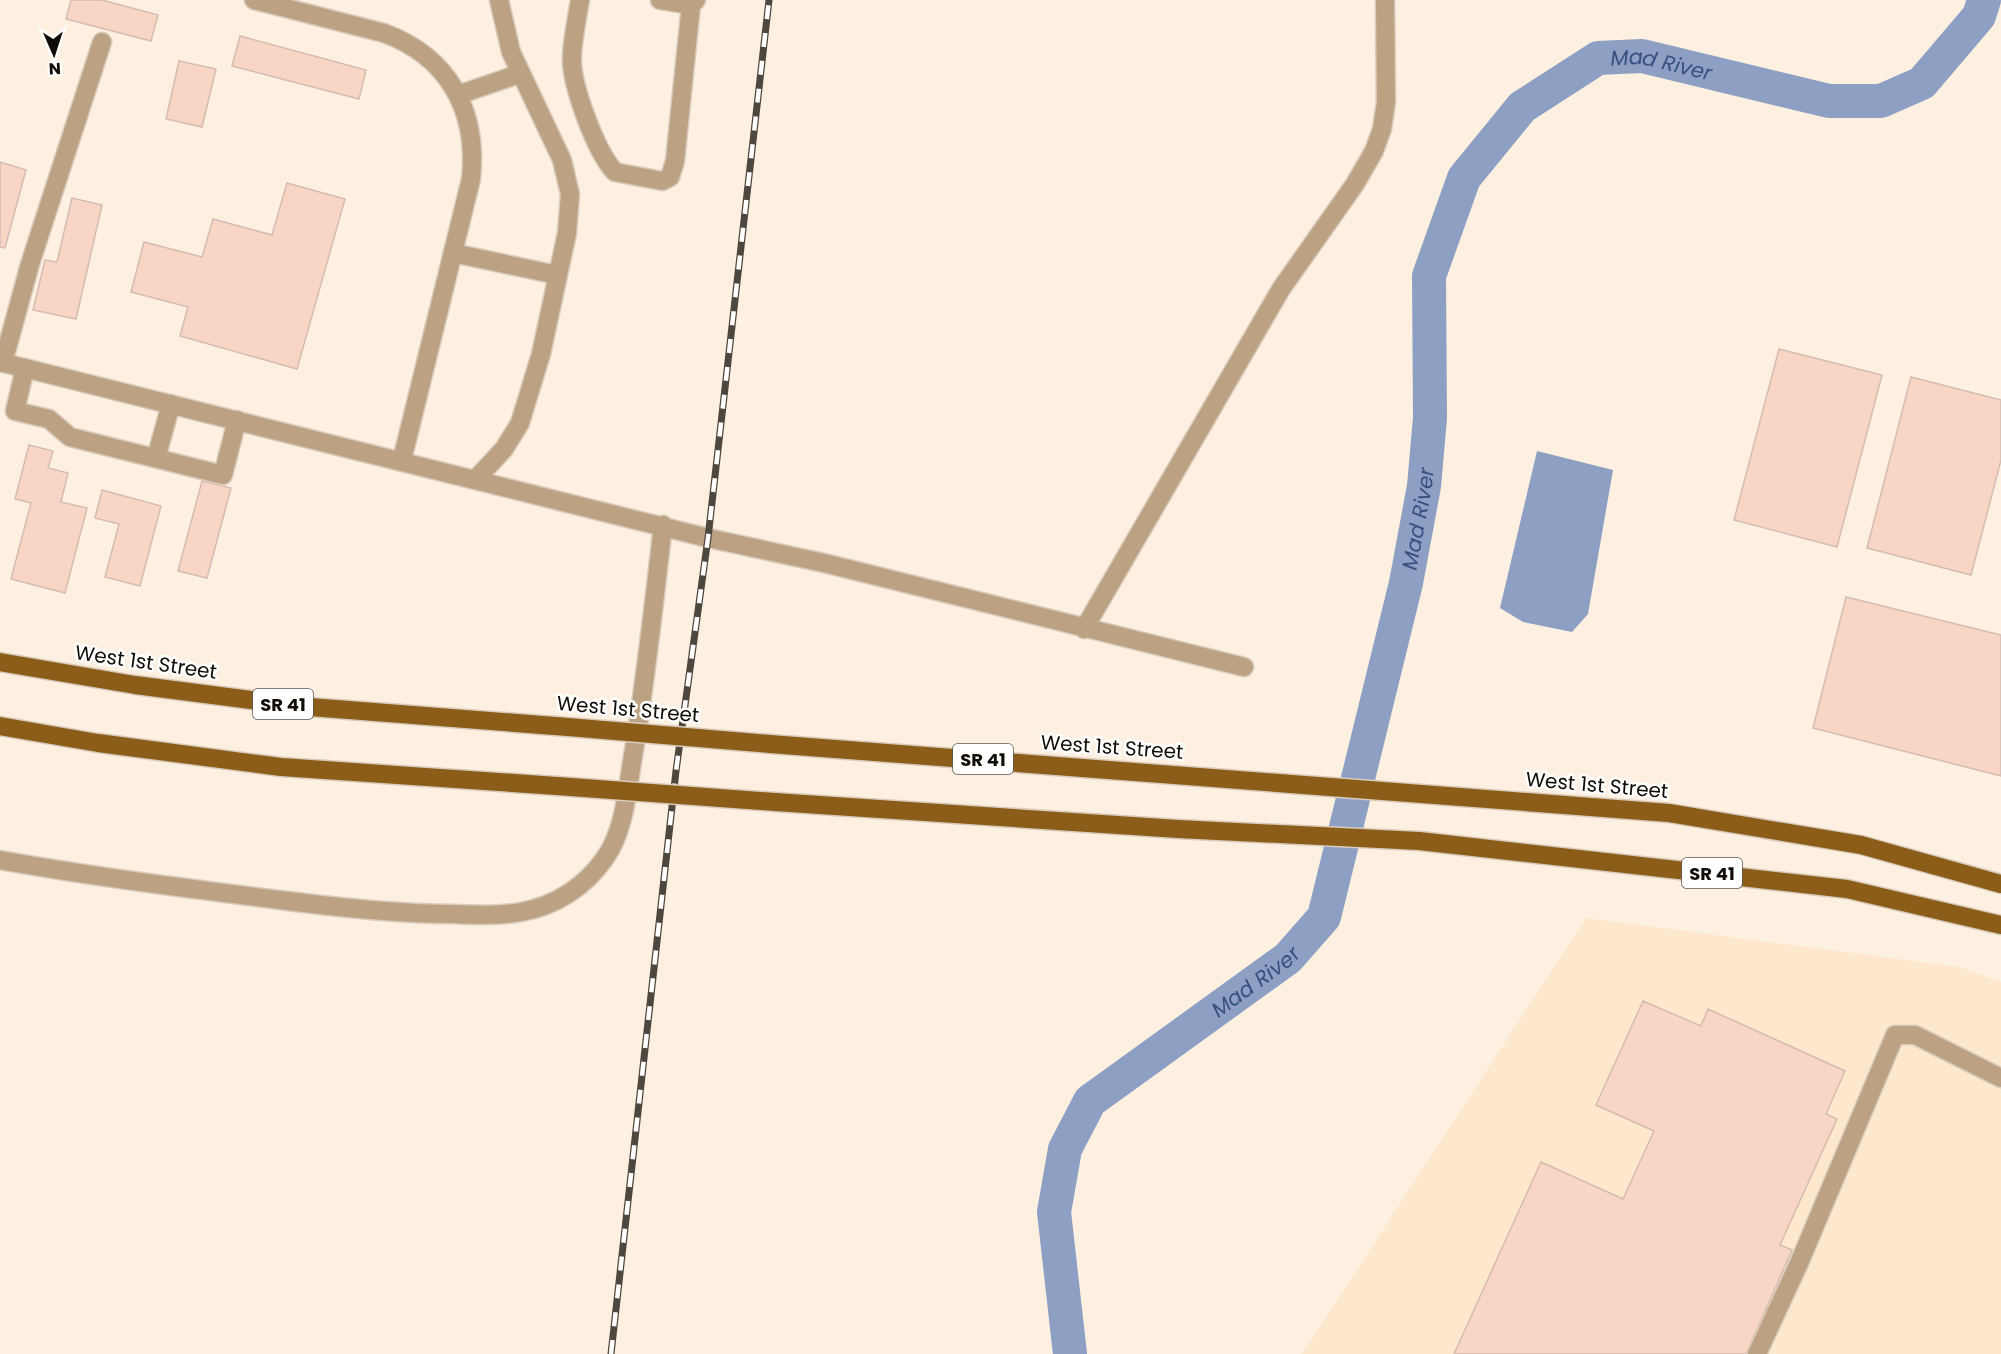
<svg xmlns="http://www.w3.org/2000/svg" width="2001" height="1354" viewBox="0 0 2001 1354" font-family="Poppins,sans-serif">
<rect width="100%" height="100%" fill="#fef0e0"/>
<!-- built -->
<path fill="#fde7cd" d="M1586,918L1960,967L2001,982V1354H1302Z"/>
<!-- water -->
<path fill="#8da0c4" d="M1537,451L1613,470L1588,614L1572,632L1523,622L1500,608Z"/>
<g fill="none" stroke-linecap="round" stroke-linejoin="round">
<!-- river -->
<path stroke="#8da0c4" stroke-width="34" id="s1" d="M1070,1354L1054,1212L1065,1149L1090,1101L1288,958L1324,917L1406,583L1424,486L1430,418L1429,276L1464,178L1522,107L1598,58L1642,56L1829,101H1881L1922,83L1979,16L1984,0"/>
</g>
<!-- building -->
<g fill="#f9d5c5" stroke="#d4bcb1" stroke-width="1.5">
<path d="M71,0H102L158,15L151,41L66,19Z"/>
<path d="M240,36L366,70L359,99L232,66Z"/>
<path d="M179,61L216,69L202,127L166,119Z"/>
<path d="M0,162L26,170L5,248L0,247Z"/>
<path d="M287,183L345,199L297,369L180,336L188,307L131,292L144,242L202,257L213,219L272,235Z"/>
<path d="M72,198L102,205L76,319L33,310L45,260L57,262Z"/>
<path d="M1779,349L1882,375L1837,547L1734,520Z"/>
<path d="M1911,377L2001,400V460L1971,575L1867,548Z"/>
<path d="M29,445L53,451L48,468L68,473L61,502L87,508L65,593L11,579L31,503L15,499Z"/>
<path d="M202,481L231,488L207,578L178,571Z"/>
<path d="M102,490L161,506L140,586L105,577L119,524L95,518Z"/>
<path d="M1846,597L2001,635V776L1813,728Z"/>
<path d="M1643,1001L1701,1026L1708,1009L1845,1071L1826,1114L1837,1119L1780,1245L1792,1250L1746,1354H1454L1541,1162L1623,1199L1654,1131L1596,1105Z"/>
</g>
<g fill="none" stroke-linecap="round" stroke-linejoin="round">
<!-- minor casing -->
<g stroke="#d8ccbd" stroke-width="21">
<g id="minor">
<path d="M254,0L384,33C449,57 478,111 471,179L402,460"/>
<path d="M580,0C577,18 573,37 572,55C570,83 596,152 615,172L662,181L670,177L675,161L691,5L696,0"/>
<path d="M660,0L691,5"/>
<path d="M458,95L519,74"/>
<path d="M453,253L557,275"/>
<path d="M0,362L708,538L824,563L1244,667"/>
<path d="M3,363L30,264L102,42"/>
<path d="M25,368L15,411L49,419L70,437L223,475L237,420"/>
<path d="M156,458L171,404"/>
<path d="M476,479L504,449L520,423L541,354L567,233L570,194L562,160L511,52L499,0"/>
<path d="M1084,629L1281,289L1355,184L1374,151L1382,129L1386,102L1385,0"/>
<path d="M0,860C96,877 192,889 288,901C343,908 398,914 453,914C475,915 499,916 521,912C555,906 585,887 605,858C625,830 627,790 633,756C646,679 654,603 663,525"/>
<path d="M1757,1354L1800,1261L1895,1035H1915L2001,1078"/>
</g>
</g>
<!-- major casing -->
<g stroke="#d8ccbd" stroke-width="21">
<g id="major">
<path d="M0,662L135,685L297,706L568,727"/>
<path d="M0,726L98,743L281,767L557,786"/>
<path d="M770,744L1669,813L1861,845L2001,884"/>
<path d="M775,802L1178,829L1419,841L1847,889L2001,925"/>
</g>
</g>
<!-- minor -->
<use href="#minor" stroke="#bca283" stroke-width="18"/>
<!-- major -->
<use href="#major" stroke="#8b5d19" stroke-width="18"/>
<!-- rail casing -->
<g stroke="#4e473e" stroke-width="7">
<path id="rail" d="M611,1354L676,771L708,538L769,0"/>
</g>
<!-- rail -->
<use href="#rail" stroke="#fff" stroke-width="4.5" stroke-dasharray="14" stroke-linecap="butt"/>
<!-- major-bridge casing -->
<g stroke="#d8ccbd" stroke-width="21" stroke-linecap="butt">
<g id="major-bridge">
<path d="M568,727L770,744"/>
<path d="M557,786L775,802"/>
</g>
</g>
<!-- major-bridge -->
<use href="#major-bridge" stroke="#8b5d19" stroke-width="18"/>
</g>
<g text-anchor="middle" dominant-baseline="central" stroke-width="5" stroke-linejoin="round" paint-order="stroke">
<!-- shield labels -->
<g fill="#fff" stroke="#585551" stroke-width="1.5">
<rect x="253" y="689" width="60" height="30" rx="4.5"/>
<rect x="953" y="744" width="60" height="30" rx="4.5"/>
<rect x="1682" y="858" width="60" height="30" rx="4.5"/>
</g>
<g font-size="18" font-weight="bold" fill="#110c06">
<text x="283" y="704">SR 41</text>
<text x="983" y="759">SR 41</text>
<text x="1712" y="873">SR 41</text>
</g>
<!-- street labels -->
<g font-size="20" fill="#110c06" stroke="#fff">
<text transform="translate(146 662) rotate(8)">West 1st Street</text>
<text transform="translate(628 709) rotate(5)">West 1st Street</text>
<text transform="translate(1112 747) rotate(4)">West 1st Street</text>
<text transform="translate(1597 785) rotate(5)">West 1st Street</text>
</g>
<!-- water labels -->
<g font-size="21" font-style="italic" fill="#385081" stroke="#fff">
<text stroke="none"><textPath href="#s1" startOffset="1563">Mad River</textPath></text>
<text stroke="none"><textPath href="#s1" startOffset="969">Mad River</textPath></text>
<text stroke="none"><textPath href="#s1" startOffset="465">Mad River</textPath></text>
</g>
</g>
<!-- north arrow -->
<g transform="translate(54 54) rotate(177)" stroke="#ffffff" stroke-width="4.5" paint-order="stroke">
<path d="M0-4.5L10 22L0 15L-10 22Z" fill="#110c06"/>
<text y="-9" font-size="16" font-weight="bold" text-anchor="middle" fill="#110c06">N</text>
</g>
</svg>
